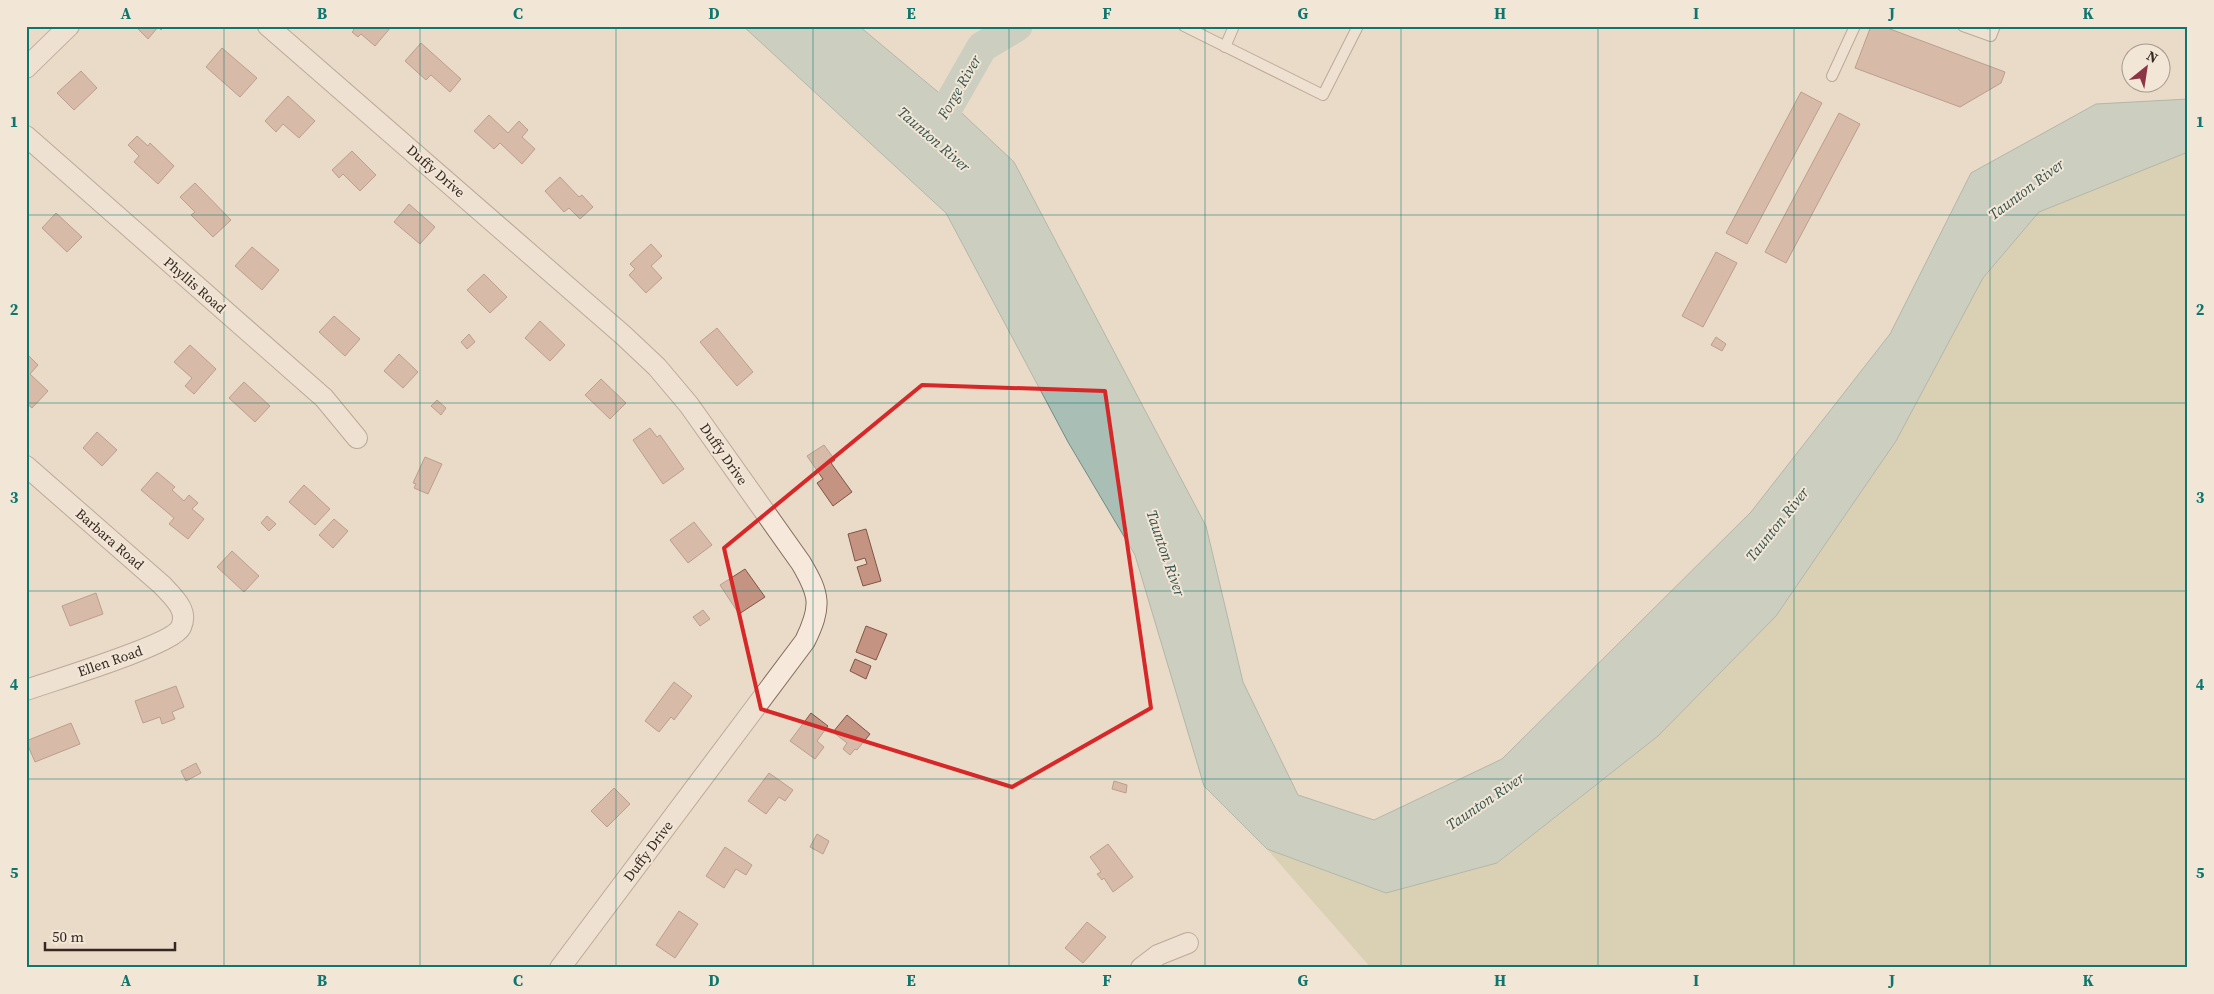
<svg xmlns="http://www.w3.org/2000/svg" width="2214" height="994" viewBox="0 0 2214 994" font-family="'Source Serif 4',serif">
<rect width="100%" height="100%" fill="#eadac8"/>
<!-- green -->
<path fill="#c7c59d" d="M2188,152V968H1371L1267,849L1386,893L1498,863L1658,736L1896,441L1983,278L2039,212Z"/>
<!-- water -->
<path fill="#a9bfb5" stroke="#708c81" d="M743,26H859L950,102L1014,162L1206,526L1243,682L1298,795L1374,820L1502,759L1751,512L1890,334L1971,173L2096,104L2188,99V152L2039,212L1983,278L1896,441L1776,616L1658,736L1497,863L1386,893L1267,849L1204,786L1135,555L1068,442L946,213Z"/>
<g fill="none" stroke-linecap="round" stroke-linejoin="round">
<!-- river -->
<path stroke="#a9bfb5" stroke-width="31" d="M931,136L982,47L1017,26"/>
</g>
<!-- building -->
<g fill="#c49382" stroke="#815547">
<path d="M135,26H165L161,30L158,27L148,39Z"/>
<path d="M350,26H390L391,27L375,46L361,34L358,37L352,32L354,30Z"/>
<path d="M1871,26H1882L2005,72L2001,83L1960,107L1855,68Z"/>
<path d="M421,43L461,79L450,92L431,75L426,80L405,61Z"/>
<path d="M222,48L257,78L240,97L206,67Z"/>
<path d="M81,71L97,88L74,110L57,93Z"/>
<path d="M1801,92L1822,103L1747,244L1726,233Z"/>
<path d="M288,96L315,121L299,138L283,124L276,132L265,121Z"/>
<path d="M1839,113L1860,124L1786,263L1765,252Z"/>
<path d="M489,115L508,133L519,121L528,130L522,137L535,149L522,164L500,143L494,149L474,131Z"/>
<path d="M137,136L148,146L150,143L174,166L158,184L134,162L139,156L128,145Z"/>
<path d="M352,151L376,175L360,191L343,174L339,178L332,170Z"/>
<path d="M560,177L579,197L582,195L593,207L580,219L569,208L564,212L545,191Z"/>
<path d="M195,183L231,220L213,237L191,215L195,212L180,197Z"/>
<path d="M409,204L435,227L420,244L394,222Z"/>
<path d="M56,213L82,237L67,252L42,228Z"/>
<path d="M651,244L662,256L651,266L662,278L646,293L629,275L635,269L630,264Z"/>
<path d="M252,247L279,270L262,290L235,266Z"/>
<path d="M1716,252L1737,263L1703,327L1682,316Z"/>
<path d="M484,274L507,297L490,313L467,290Z"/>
<path d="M334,316L360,339L345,356L319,332Z"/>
<path d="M540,321L565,345L550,361L525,338Z"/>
<path d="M717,328L753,372L737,386L700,342Z"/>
<path d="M469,334L475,342L467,349L461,342Z"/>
<path d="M1716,337L1726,344L1722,351L1711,345Z"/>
<path d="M190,345L216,369L194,394L185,386L192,378L174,362Z"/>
<path d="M399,354L418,372L403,388L384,371Z"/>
<path d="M29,356L38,365L30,374L48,391L32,408L26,403V359Z"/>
<path d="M601,379L626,403L610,419L585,395Z"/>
<path d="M244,382L270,406L255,422L229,398Z"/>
<path d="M437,400L446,408L441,415L431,406Z"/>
<path d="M650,428L657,437L660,435L684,469L663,484L633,440Z"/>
<path d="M97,432L117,450L102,466L83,448Z"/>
<path d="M824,445L835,460L831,463L852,492L833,506L817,483L823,479L807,456Z"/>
<path d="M425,457L442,464L428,494L414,488L416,484L413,483Z"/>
<path d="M157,472L175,487L172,490L184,501L189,495L198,503L192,509L204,519L188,539L169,524L174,518L141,490Z"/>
<path d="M304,485L330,509L315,525L289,502Z"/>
<path d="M267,516L276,524L269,531L261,523Z"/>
<path d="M334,519L348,531L333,548L319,535Z"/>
<path d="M694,522L712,545L688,563L670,540Z"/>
<path d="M866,529L881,581L863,586L857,567L867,564L865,558L855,561L848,534Z"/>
<path d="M232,551L259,576L244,592L217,567Z"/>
<path d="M745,569L765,597L739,614L720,585Z"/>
<path d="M96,593L103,614L70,626L62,606Z"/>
<path d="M703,610L710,619L700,626L693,617Z"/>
<path d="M866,626L887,634L876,660L856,652Z"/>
<path d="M855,659L871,666L866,679L850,671Z"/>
<path d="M674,682L692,696L674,720L671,717L659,732L645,721Z"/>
<path d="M176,686L184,707L172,712L175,719L162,724L160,717L143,723L135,701Z"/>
<path d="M811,713L828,726L817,741L824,747L815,759L790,741Z"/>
<path d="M847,715L870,734L857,750L855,749L850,755L843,749L847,743L833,732Z"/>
<path d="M71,723L80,744L35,762L26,741Z"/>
<path d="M196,763L201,773L186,781L181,771Z"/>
<path d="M769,773L793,790L785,801L779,797L766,814L748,801Z"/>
<path d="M1114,781L1127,785L1126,793L1112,789Z"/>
<path d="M614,788L630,804L607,827L591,811Z"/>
<path d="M817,834L829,841L823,854L810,847Z"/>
<path d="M1108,844L1133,877L1113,892L1104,878L1102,880L1097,874L1101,872L1090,857Z"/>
<path d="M725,847L752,865L746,875L736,869L724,888L706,876Z"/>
<path d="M679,911L698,924L675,958L656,945Z"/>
<path d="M1087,922L1106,937L1083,963L1065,948Z"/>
</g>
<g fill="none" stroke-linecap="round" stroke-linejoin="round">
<!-- lane casing -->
<g stroke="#846d5f" stroke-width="12">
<g id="lane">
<path d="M1184,26L1323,95L1358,26"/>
<path d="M1963,26L1991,36L1995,26"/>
<path d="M1225,47L1234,26"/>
<path d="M1832,76L1855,26"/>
</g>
</g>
<!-- street casing -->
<g stroke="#846d5f" stroke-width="22">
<g id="street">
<path d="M268,26L623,335L657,367L689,405L801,563C820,595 822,606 805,641L560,968"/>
<path d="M26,68L69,26"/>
<path d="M26,136L324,398L357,438"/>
<path d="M26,466L162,585C173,597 189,610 181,627C173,645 51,681 26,690"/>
<path d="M1141,968L1158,955L1188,943"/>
</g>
</g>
<!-- lane -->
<use href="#lane" stroke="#f6e9db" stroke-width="10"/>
<!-- street -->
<use href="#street" stroke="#f6e9db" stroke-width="20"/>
</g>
<!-- marked area -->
<path d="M0 0H2214V994H0ZM922,385L1105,391L1151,708L1012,787L761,709L724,548Z" fill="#eadac8" fill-opacity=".55" fill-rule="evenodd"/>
<path fill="none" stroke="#d62828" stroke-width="4" stroke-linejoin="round" d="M922,385L1105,391L1151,708L1012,787L761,709L724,548Z"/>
<!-- grid -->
<path fill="none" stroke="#0f766e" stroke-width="1" stroke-opacity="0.55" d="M224,26V968M420,26V968M616,26V968M813,26V968M1009,26V968M1205,26V968M1401,26V968M1598,26V968M1794,26V968M1990,26V968M26,215H2188M26,403H2188M26,591H2188M26,779H2188"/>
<g text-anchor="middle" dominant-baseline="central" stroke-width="4" stroke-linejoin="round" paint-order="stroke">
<!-- street labels -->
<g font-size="14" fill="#362821" stroke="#f2e6d7">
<text transform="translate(436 171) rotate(41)">Duffy Drive</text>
<text transform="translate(195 285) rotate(41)">Phyllis Road</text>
<text transform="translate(724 454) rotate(55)">Duffy Drive</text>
<text transform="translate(110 539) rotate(41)">Barbara Road</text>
<text transform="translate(110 661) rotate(-19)">Ellen Road</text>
<text transform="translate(648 851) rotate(-53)">Duffy Drive</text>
</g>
<!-- water labels -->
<g font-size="15" font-style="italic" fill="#32544d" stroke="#f2e6d7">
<text transform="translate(959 87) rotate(-60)">Forge River</text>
<text transform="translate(934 139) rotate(41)">Taunton River</text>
<text transform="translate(2026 189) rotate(-37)">Taunton River</text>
<text transform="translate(1777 524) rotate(-51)">Taunton River</text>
<text transform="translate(1166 553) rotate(71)">Taunton River</text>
<text transform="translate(1485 801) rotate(-34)">Taunton River</text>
</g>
</g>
<!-- border -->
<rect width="2214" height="994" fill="none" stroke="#f2e6d7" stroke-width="55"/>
<!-- north arrow -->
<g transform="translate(2146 68) rotate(30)"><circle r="24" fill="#f2e6d7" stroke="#a79a8e"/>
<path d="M0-4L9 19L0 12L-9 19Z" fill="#8d3544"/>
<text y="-8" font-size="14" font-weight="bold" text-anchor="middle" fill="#362821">N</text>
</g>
<!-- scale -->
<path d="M45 942v8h130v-8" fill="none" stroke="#362821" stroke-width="2.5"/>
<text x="52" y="942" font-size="15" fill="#362821" stroke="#f2e6d7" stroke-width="4" paint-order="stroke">50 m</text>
<rect x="28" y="28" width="2158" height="938" fill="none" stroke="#0f766e" stroke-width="2"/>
<g font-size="16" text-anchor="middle" font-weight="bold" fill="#0f766e">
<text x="126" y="19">A</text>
<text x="322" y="19">B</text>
<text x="518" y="19">C</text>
<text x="714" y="19">D</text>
<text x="911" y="19">E</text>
<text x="1107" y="19">F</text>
<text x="1303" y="19">G</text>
<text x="1500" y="19">H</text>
<text x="1696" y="19">I</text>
<text x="1892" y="19">J</text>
<text x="2088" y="19">K</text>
<text x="14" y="127">1</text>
<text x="2200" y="127">1</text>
<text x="14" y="315">2</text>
<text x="2200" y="315">2</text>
<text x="14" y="503">3</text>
<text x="2200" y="503">3</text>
<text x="14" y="690">4</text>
<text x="2200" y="690">4</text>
<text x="14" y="878">5</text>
<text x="2200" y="878">5</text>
<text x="126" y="986">A</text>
<text x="322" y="986">B</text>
<text x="518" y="986">C</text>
<text x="714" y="986">D</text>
<text x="911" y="986">E</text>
<text x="1107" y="986">F</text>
<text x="1303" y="986">G</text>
<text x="1500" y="986">H</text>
<text x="1696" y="986">I</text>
<text x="1892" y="986">J</text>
<text x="2088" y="986">K</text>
</g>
</svg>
